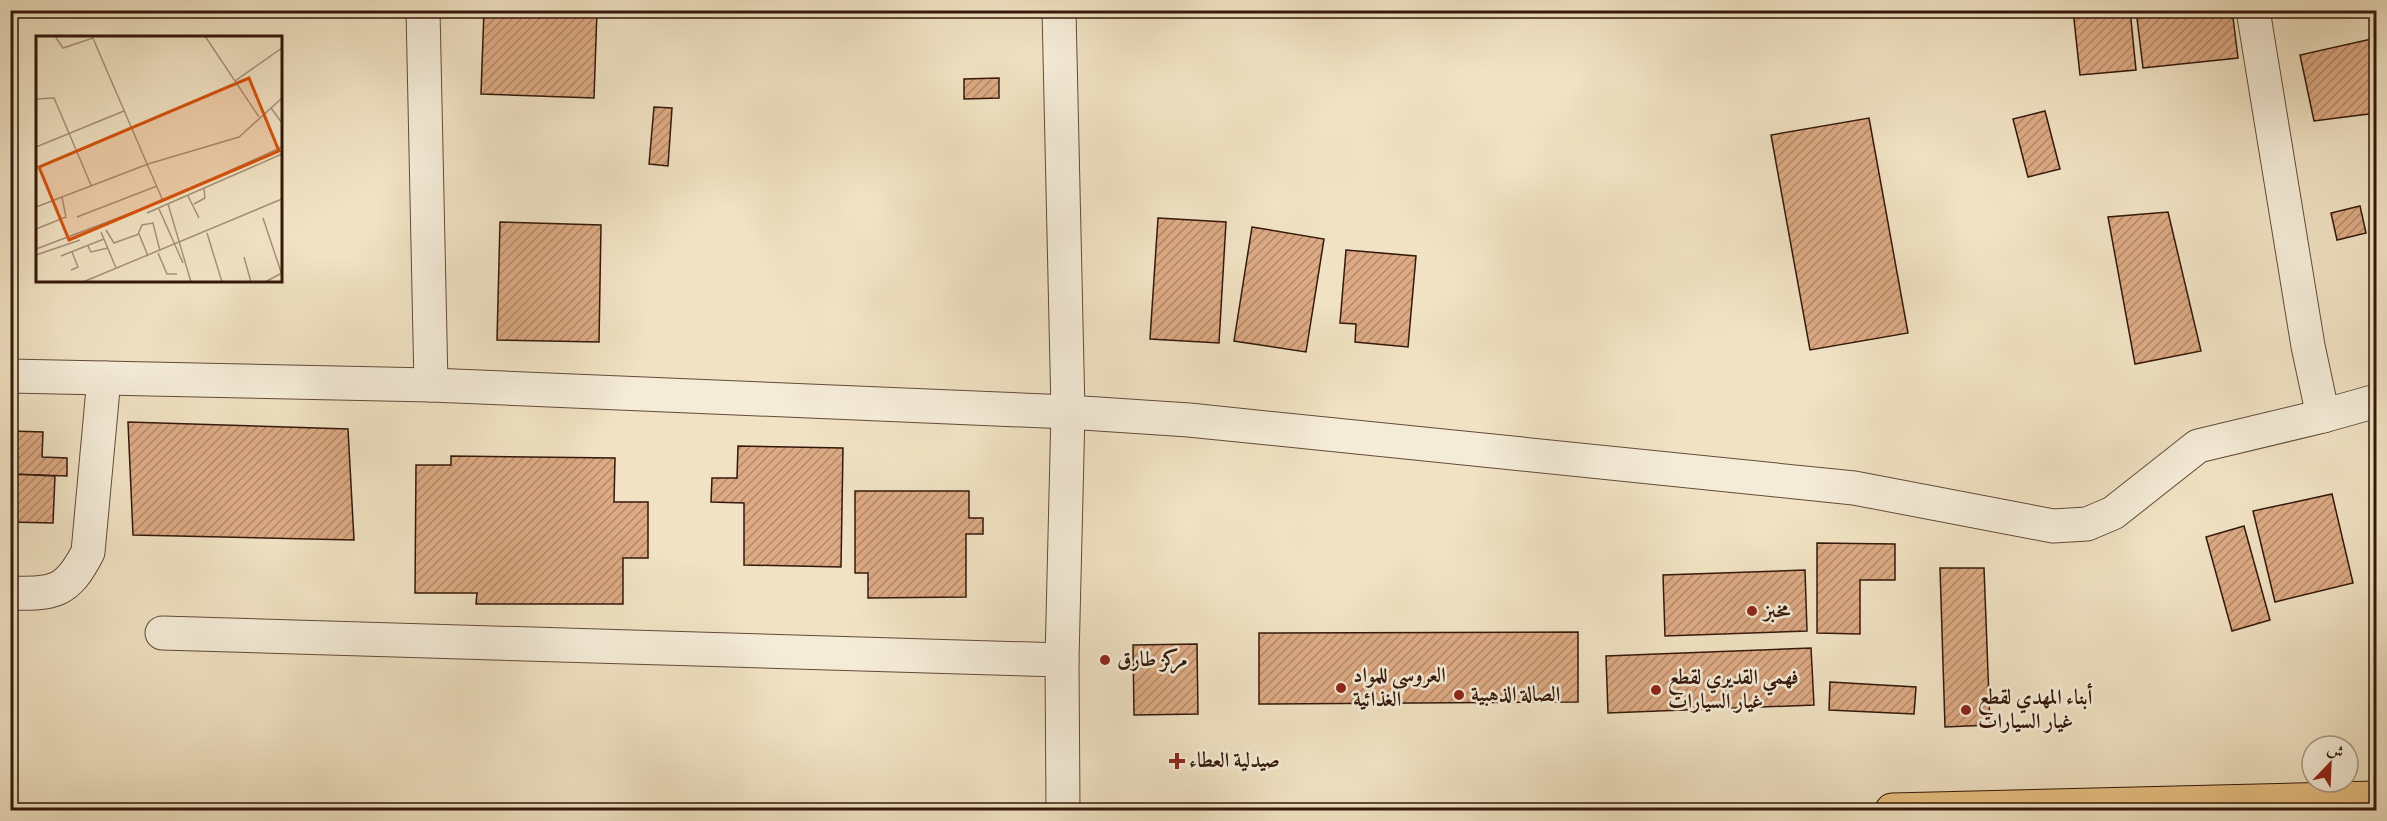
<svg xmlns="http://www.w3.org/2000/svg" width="2387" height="821" viewBox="0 0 2387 821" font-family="Vollkorn,Amiri,serif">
<defs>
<pattern id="building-hatch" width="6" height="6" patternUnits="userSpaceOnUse" patternTransform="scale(1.5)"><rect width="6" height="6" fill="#dcaa84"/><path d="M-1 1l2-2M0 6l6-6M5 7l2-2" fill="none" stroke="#b3896a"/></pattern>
</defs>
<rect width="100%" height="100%" fill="#f0e2c3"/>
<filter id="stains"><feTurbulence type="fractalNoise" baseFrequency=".00333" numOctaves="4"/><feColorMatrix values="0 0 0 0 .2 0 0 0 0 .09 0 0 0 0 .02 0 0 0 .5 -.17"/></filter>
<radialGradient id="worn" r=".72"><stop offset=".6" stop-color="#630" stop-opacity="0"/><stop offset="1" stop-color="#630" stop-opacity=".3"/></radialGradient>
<!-- building -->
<g fill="url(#building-hatch)" stroke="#34180a" stroke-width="1.5">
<path d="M484,10H597L594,98L481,94Z"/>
<path d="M2073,10H2130L2136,70L2080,75Z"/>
<path d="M2136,10H2174V12L2232,10L2238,58L2143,68Z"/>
<path d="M2376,38V113L2314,121L2300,55Z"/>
<path d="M999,78V98L964,99V79Z"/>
<path d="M654,107L672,108L668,166L649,164Z"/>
<path d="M2045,111L2060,169L2028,177L2013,119Z"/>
<path d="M1869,118L1908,333L1810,350L1771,135Z"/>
<path d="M2360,206L2366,233L2337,240L2331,213Z"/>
<path d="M2168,212L2201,351L2135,364L2108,217Z"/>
<path d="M1158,218L1226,222L1219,343L1150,339Z"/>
<path d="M500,222L601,225L599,342L497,340Z"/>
<path d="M1252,227L1324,239L1306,352L1234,341Z"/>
<path d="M1346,250L1416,256L1408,347L1355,342L1356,324L1340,323Z"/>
<path d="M128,422L348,429L354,540L133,535Z"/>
<path d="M10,431L43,432L42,457L67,458V476L10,474Z"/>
<path d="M738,446L843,448L841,567L744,565V503L711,502L712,478H737Z"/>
<path d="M451,456L615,458L614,502H648V558H623V604H476L477,593H415L416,465H451Z"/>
<path d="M10,474L55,476L53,523L10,522Z"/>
<path d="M855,491H969V518H983V534H966V597L868,598V573H855Z"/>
<path d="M2332,494L2353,583L2275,602L2253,511Z"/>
<path d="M2244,526L2270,620L2232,631L2206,537Z"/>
<path d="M1817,543L1895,544V580H1860V634L1817,633Z"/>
<path d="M1940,568H1984L1990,725L1945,727Z"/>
<path d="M1805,570L1807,631L1665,636L1663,575Z"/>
<path d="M1578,632V702L1259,704V633Z"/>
<path d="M1197,644L1198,714L1134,715L1133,645Z"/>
<path d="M1811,648L1814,705L1608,713L1606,656Z"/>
<path d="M1830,682L1916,687L1914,714L1829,710Z"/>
</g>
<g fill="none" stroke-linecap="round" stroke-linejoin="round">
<!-- minor casing -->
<g stroke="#634a38" stroke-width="35">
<g id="minor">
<path d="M423,10L431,385"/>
<path d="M1059,10L1068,412L1062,660L1063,810"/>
<path d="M2253,10L2308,346L2323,416"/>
<path d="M10,376L431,385L1068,412L1189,420L1854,488L2053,526L2087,524L2113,513L2198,446L2323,416L2376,401"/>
<path d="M10,593C54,594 67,593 88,552L104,378"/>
<path d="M162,633L1062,660"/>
</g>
</g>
<!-- highway casing -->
<g stroke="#34180a" stroke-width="35">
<path id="highway" d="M1892,810L2376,798"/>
</g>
<!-- minor -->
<use href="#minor" stroke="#f5ecd8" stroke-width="33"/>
<!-- highway -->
<use href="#highway" stroke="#e8c182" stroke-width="33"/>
</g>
<!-- markers -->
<g fill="#8f2418" stroke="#f5ecd8" stroke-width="2">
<circle cx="1752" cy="611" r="6"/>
<circle cx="1105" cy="660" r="6"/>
<circle cx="1341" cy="688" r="6"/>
<circle cx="1656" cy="690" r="6"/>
<circle cx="1459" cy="695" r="6"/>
<circle cx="1966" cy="710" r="6"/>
<path d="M1174 752h6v6h6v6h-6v6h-6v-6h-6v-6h6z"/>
</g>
<g text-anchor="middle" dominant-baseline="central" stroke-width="5" stroke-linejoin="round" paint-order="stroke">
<!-- poi labels -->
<g font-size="21" font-weight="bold" fill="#34180a" stroke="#f5ecd8" text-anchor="start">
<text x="1764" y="611">مخبز</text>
<text x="1117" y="660">مركز طارق</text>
<text x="1353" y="676">العروسي للمواد<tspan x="1353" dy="24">الغذائية</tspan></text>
<text x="1668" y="678">فهمي القديري لقطع<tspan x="1668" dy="24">غيار السيارات</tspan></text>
<text x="1471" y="695">الصالة الذهبية</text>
<text x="1978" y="698">أبناء المهدي لقطع<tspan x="1978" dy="24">غيار السيارات</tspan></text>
<text x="1189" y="761">صيدلية العطاء</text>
</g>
</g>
<!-- overview -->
<g transform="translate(36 36)">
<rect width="246" height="246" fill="#f0e2c3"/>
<path fill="none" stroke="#a59179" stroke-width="1.5" d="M19,0L27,12L57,2M56,0L127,165M169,0L223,81M199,45L246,12M0,63L18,62L55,149M235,72L246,87M0,111L88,75M152,160L163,182M132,168L155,246M158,168L169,162L168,153M0,171L112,128L203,101L246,62M123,173L147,227M111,177L246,118M41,181L121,150M227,182L246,239M0,193L30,181L26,161M70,194L78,207L103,198L112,220M65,196L80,232M171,197L186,246M102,198L106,189L117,187L124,215M52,210L55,216L72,212M0,213L127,165L246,111M122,217L131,238H141M0,219L44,204M25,220L68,203M208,221L215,246M35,234L42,231L36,216M47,246L246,163M229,246L246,237"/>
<path fill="#d6520c" fill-opacity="0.15" stroke="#d6520c" stroke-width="3" d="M213,42L243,115L33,204L3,131Z"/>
<rect width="246" height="246" fill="none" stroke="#34180a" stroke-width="3"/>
</g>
<!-- margin -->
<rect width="2387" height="821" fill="none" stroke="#f0e2c3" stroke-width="36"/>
<rect x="12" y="12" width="2363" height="797" fill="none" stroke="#34180a" stroke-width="3"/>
<rect x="18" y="18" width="2351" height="785" fill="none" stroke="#34180a" stroke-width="1.5"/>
<!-- north arrow -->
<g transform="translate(2330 764) rotate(23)"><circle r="28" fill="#f5ecd8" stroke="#a89786" stroke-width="1.5"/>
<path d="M0-4.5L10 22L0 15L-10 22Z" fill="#8f2418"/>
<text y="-9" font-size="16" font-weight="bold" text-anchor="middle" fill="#34180a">ش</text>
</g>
<rect width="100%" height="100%" filter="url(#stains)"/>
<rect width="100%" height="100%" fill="url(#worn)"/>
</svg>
